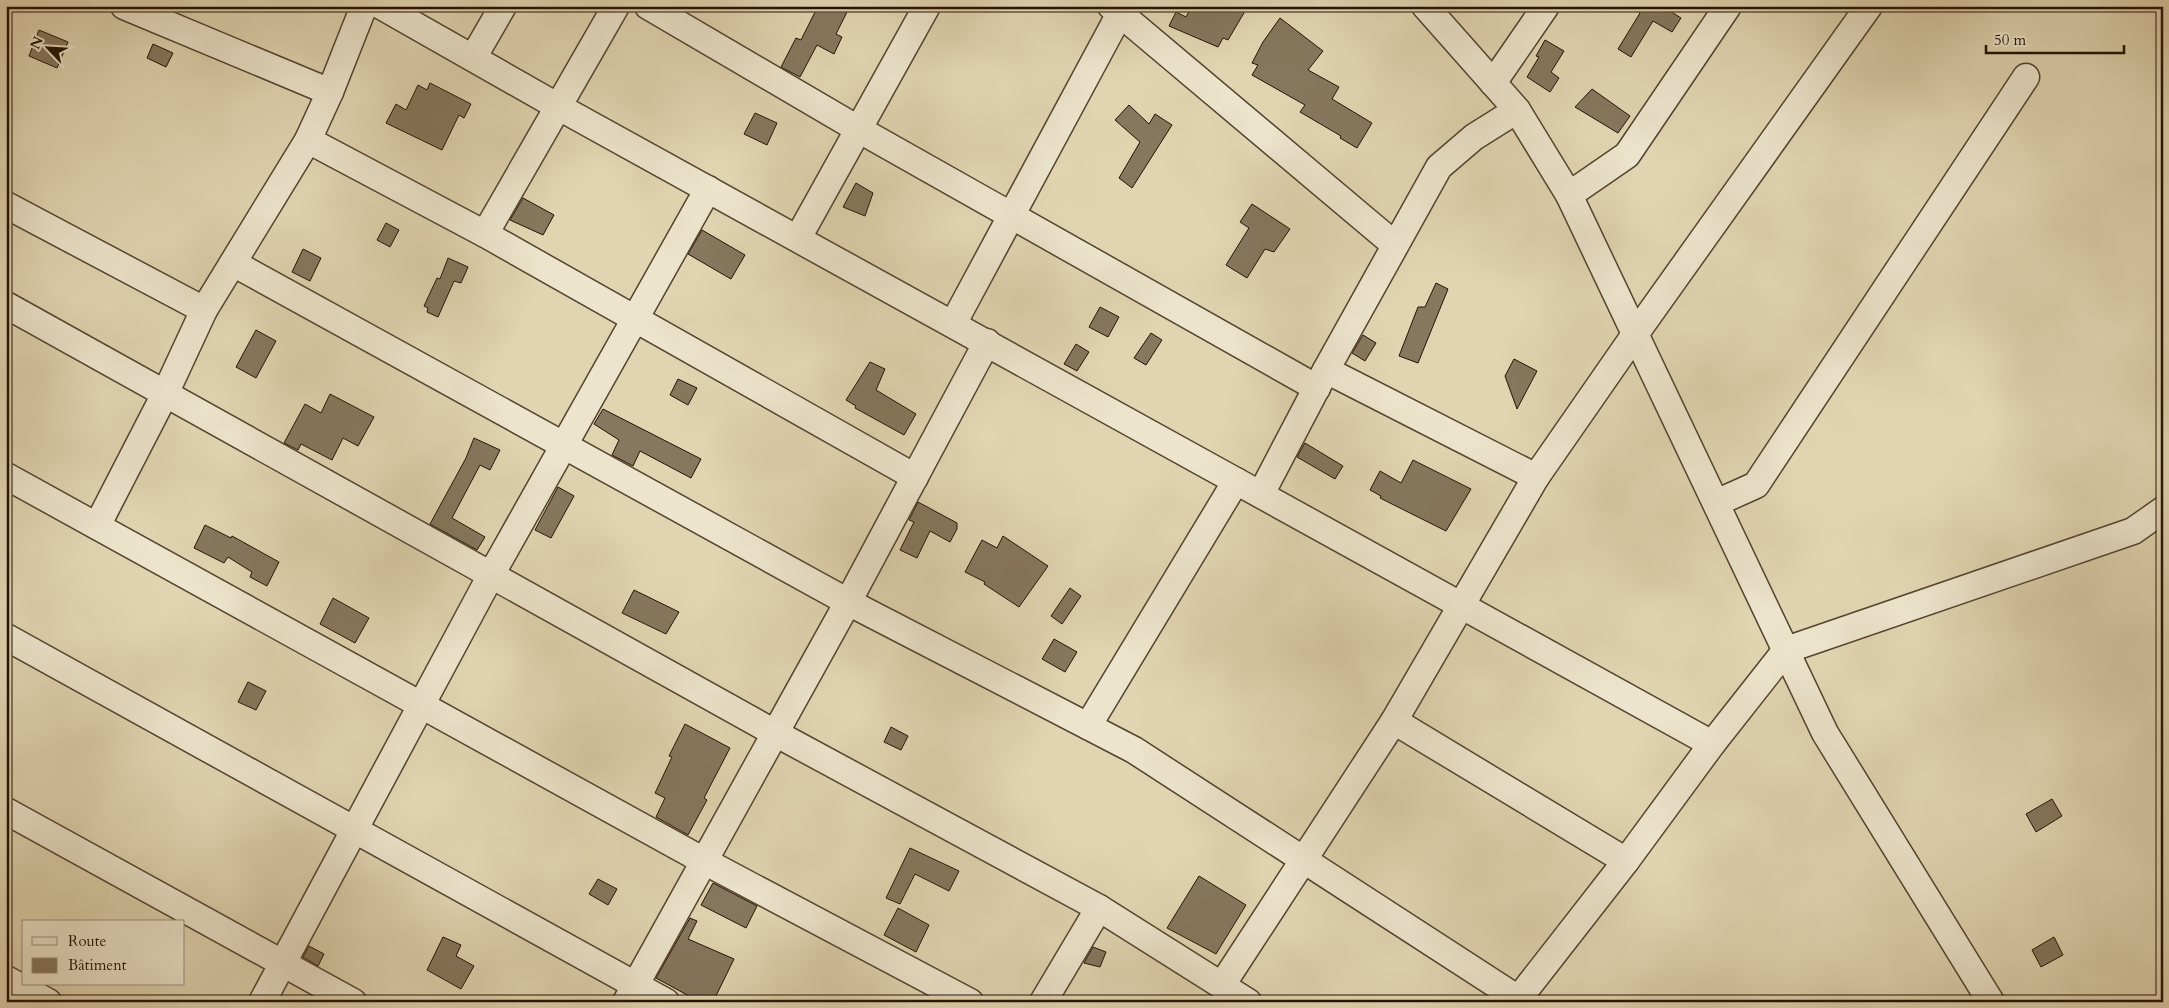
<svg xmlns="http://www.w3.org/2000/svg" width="2169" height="1008" viewBox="0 0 2169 1008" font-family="Cardo,serif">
<rect width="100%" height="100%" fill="#e1d5b1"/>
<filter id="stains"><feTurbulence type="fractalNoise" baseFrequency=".004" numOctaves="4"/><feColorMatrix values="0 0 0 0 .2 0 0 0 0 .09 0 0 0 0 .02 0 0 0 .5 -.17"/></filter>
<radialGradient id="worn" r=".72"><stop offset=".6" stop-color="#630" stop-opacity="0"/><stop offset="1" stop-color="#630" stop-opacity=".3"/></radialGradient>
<!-- building -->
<g fill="#86775e" stroke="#241204">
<path d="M818,6H850L836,34L842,37L834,54L817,45L800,77L781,67L796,38L801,40Z"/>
<path d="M1192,6H1248L1228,40L1223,38L1218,47L1169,26L1176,12L1186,17Z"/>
<path d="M1630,6H1662L1681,18L1672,32L1653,21L1631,57L1618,49L1640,13Z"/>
<path d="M1280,18L1323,51L1308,70L1339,87L1332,99L1372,123L1357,148L1340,138L1341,136L1300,112L1305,105L1252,75L1258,65L1252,63L1263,42Z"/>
<path d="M39,30L68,42L57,68L29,56Z"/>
<path d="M1545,40L1564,51L1551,72L1559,78L1550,92L1527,77L1539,57L1536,56Z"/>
<path d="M153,44L173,53L166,67L147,58Z"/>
<path d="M430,83L471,104L464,118L459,115L442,150L386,123L396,104L406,110L418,85L427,90Z"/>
<path d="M1592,89L1630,116L1618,133L1575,107Z"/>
<path d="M1129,105L1149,124L1155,114L1172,125L1132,188L1119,178L1140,142L1115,120Z"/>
<path d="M755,113L777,123L767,145L744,134Z"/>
<path d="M856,183L873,193L865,216L843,207Z"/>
<path d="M523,198L554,215L543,235L510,220Z"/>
<path d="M1252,204L1290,229L1274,252L1265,249L1247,278L1226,265L1249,228L1240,222Z"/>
<path d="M386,223L399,230L390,247L377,240Z"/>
<path d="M702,230L745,255L731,279L688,254Z"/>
<path d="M303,249L321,258L310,281L292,272Z"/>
<path d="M448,258L468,267L461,283L454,281L438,317L427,312L428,308L424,306L437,278L440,279Z"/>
<path d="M1436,283L1448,289L1418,363L1399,356L1418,307H1425Z"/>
<path d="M1100,307L1119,317L1108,337L1089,327Z"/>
<path d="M256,330L276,341L256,378L236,367Z"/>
<path d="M1151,333L1162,340L1146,365L1134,358Z"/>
<path d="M1363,335L1376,343L1365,361L1352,353Z"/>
<path d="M1076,344L1089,352L1077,371L1064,364Z"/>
<path d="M1514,359L1537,371L1517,409L1505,376Z"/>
<path d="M870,362L885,369L876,390L916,414L904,435L855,408L856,406L846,400Z"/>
<path d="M678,379L697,388L688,405L670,395Z"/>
<path d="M330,394L374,417L358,446L343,438L332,460L301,444L298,450L284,443L305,404L321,413Z"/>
<path d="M603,409L701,459L691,478L640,451L633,466L612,455L619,440L594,424Z"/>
<path d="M474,438L500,450L490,470L480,465L452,518L485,537L477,550L430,524L466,458Z"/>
<path d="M1305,443L1343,466L1335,479L1297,457Z"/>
<path d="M1413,460L1471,489L1446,531L1380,498L1381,496L1370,490L1380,471L1401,483Z"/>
<path d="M558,487L574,496L551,538L535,530Z"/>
<path d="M918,502L957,523V529L950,542L930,531L917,558L900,550L914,522L909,520Z"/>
<path d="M205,525L231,538L232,536L279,562L267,586L250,577L252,572L228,557L224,563L194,548Z"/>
<path d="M1003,536L1048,566L1019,607L984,584L985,582L965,572L982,540L997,548Z"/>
<path d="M1070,588L1081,596L1062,624L1051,616Z"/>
<path d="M634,590L679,612L666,634L622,613Z"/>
<path d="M333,598L369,618L355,643L320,624Z"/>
<path d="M1054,639L1077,652L1065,672L1042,659Z"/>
<path d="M248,682L266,691L256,710L238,702Z"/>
<path d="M685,724L730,748L704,798L707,800L688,835L656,817L665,798L655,793L672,757L669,756Z"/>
<path d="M891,727L908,736L901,750L884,742Z"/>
<path d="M2052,799L2062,816L2036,832L2026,814Z"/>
<path d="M910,848L959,871L949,891L915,874L900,904L886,898Z"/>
<path d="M1199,876L1246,905L1216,954L1167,928Z"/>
<path d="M598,879L617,889L608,905L589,894Z"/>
<path d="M713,883L757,906L746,928L701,905Z"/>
<path d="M898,908L929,925L916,952L884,935Z"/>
<path d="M690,918L697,921L688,939L734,959L713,1002H700L656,978Z"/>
<path d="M443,937L461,945L456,956L474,966L461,989L427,970Z"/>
<path d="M2054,937L2063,955L2041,967L2032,950Z"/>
<path d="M309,946L324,954L318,966L303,957Z"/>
<path d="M1093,947L1106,952L1100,967L1084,963Z"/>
</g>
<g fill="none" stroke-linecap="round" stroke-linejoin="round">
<!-- minor casing -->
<g stroke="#53432f" stroke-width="29">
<g id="minor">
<path d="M124,6L330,92"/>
<path d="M381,6L557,106L1712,744"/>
<path d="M648,6L858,129L1317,388"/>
<path d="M1111,6L1395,245"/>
<path d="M1425,6L1517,110L1569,195L1825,733L1991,1002"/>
<path d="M473,58L503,6"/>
<path d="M1493,83L1546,6"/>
<path d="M308,140L485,234L915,477"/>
<path d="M1569,195L1627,155L1728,6"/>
<path d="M6,205L204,310"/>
<path d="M485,234L616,6"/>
<path d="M798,238L927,6"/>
<path d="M233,263L848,602L1134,750L1523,1002"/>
<path d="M6,305L775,733L1099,908L1248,1002"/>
<path d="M953,324L1124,6"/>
<path d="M1326,370L1536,477"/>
<path d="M6,476L704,861L970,1002"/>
<path d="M1261,494L1326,370L1439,167L1474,137L1517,110"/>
<path d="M1716,503L1756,485L2026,77"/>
<path d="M97,526L165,394L204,310L308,140L330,92L364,6"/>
<path d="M6,637L666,1002"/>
<path d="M1394,721L1626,861"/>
<path d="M1088,726L1236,481"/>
<path d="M6,811L353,1002"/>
<path d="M6,979L48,1002"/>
<path d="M1222,985L1394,721L1536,477L1636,333L1869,6"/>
<path d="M262,1002L491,575L708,189"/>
<path d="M626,1002L848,602L987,342"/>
<path d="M1043,1002L1099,908"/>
<path d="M1516,1002L1626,861L1712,744L1786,650L2133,531L2163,510"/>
</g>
</g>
<!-- minor -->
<use href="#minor" stroke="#ece4cc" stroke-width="26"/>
</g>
<!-- margin -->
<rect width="2169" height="1008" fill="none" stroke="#e1d5b1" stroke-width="25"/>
<rect x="8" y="8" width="2154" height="993" fill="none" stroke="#241204" stroke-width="2.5"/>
<rect x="12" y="12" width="2144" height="983" fill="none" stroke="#241204"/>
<!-- legend -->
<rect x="22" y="920" width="162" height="65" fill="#ece4cc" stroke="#9c907c"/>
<rect x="32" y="937" width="25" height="8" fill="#ece4cc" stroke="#9c907c"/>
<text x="68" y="946" font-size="15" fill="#241204">Route</text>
<rect x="32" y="958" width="25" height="15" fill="#86775e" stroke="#9c907c"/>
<text x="68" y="970" font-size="15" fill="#241204">Bâtiment</text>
<!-- north arrow -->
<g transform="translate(48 48) rotate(295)" stroke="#ece4cc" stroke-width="4" paint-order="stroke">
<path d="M0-4L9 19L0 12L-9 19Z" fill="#241204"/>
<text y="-8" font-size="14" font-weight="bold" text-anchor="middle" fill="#241204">N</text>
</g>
<!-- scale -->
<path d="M1986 45v8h138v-8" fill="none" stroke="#241204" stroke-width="2.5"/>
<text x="1994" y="45" font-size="15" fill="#241204" stroke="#ece4cc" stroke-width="4" paint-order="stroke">50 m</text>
<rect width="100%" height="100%" filter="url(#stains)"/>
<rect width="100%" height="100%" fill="url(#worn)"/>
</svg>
